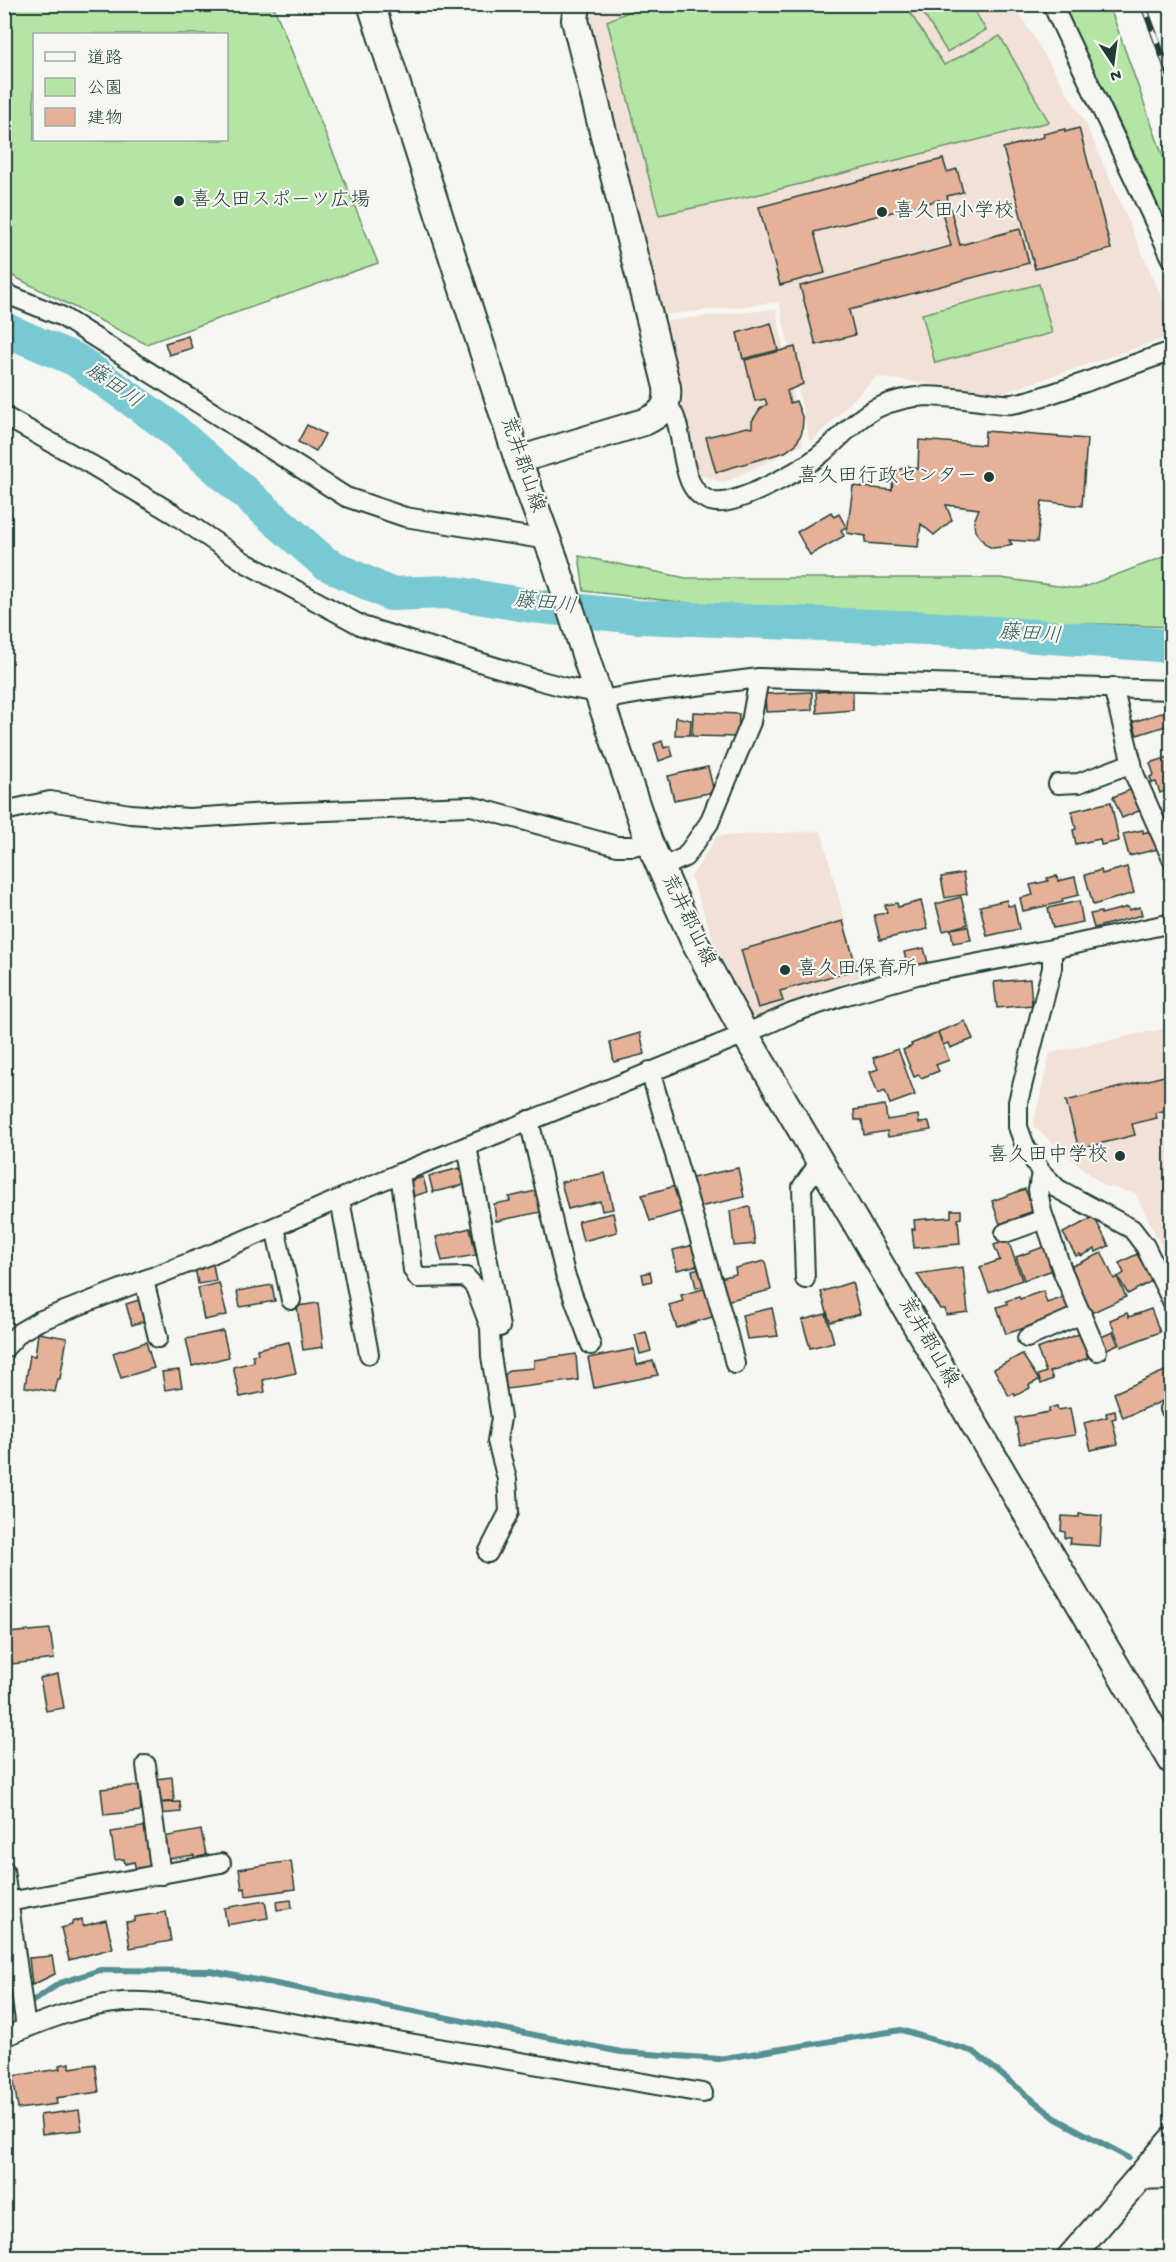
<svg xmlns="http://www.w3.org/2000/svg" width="1176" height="2262" viewBox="0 0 1176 2262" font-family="'Gochi Hand','Klee One',sans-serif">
<rect width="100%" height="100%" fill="#f6f6f2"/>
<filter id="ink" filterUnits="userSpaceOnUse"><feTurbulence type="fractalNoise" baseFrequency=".0167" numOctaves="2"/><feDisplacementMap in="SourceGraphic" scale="12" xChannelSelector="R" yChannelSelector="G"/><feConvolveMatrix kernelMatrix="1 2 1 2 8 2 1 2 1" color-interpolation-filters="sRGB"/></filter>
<g filter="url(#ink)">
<!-- built -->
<g fill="#f1e1d7">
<path d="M601,4L1014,5L1085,122L1171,319V336L1002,393L876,377L810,443L779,302L664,315L588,10Z"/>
<path d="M776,309L803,445L723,483L696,473L664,321Z"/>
<path d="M821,831L860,977L753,1018L715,945L691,877L717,836Z"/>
<path d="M1171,1027V1265L1135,1193L1104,1186L1033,1126L1050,1053Z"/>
</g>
<!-- green -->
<g fill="#b5e5a4" stroke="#6a916c" stroke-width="1.5" fill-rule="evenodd">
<path d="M646,4L905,5L944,65L1000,36L1049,122L760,194L659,215L607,21Z"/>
<path d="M4,5H273L378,263L146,344L5,272ZM34,34H226V140H34Z"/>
<path d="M918,5H971L986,30L947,52Z"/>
<path d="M1062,5H1109L1171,179V243L1141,166Z"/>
<path d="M1039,284L1052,333L935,363L922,314Z"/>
<path d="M1171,554V627L723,607L584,591L579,556L686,578H1001L1079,589Z"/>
</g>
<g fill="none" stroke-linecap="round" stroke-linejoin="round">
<!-- stream -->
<path stroke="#549193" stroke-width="6" d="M4,2015L30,2003L60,1983L100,1970L211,1971L621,2052L719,2059L901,2030L974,2052L1055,2118L1129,2158"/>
<!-- river -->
<path stroke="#78c9d2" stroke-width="34" d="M4,329L76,360L170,427L325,563L390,594L448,592L532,606L639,617L926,628L1172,646"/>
</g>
<!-- building -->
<g fill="#e5b198" stroke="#1f3d34" stroke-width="1.5">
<path d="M1079,128L1111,249L1035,269L1003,148L1044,137L1043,134L1065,129V132Z"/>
<path d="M943,159L947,172L957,169L963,192L947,196L960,245L1020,229L1029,263L849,310L855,335L816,345L800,286L951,246L939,200L814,232L825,273L780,285L759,207Z"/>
<path d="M771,323L778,350L743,359L737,333Z"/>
<path d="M188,336L192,348L169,355L165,343Z"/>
<path d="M795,347L803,384L787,391L790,403L796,401L803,419L802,432L796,444L785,452L716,472L706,437L747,427L752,428V421L760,409L767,404L765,399L755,401L745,360Z"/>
<path d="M307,425L325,434L316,451L298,442Z"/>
<path d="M985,431L1087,439L1082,506L1042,501L1037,542L1009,540L1012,544L1002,547L992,548L986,545L975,531L974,521L979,509L946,505L952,520L934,535L921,524L918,547L865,543L866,536L847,533L853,486L892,490L893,478L898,470L908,466L918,469L919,440L984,445Z"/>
<path d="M831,512L834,517L839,514L846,527L841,530L844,536L810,555L797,532Z"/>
<path d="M853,689V710L817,713L816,692Z"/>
<path d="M812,692V710L766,712L765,694Z"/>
<path d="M1170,710L1172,724L1137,735L1133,722Z"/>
<path d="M693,712L739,714L738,737L692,736Z"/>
<path d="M676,717L691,720L690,735H675Z"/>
<path d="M662,741L664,748L670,746L673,756L659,761L654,744Z"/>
<path d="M1172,756V788L1160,793L1156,782L1152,783L1150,777L1154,775L1150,763Z"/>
<path d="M708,767L714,792L674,800L668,776Z"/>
<path d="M1132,789L1141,810L1122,818L1113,797Z"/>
<path d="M1111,802L1119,841L1101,845L1100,839L1076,844L1073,830L1076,829L1072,811Z"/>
<path d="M1143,830V833L1153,830L1158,849L1129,856L1123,834Z"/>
<path d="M1127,867L1134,893L1093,905L1085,875L1101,870L1102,874Z"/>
<path d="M963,873L967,894L945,898L941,877Z"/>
<path d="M1057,876L1058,881L1075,877L1079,895L1062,899L1063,902L1023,911L1020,898L1033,895L1030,885L1048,881L1047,878Z"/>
<path d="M961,897L968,924L943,931L936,904Z"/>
<path d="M1007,900L1008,906L1014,905L1019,929L987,936L980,906Z"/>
<path d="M921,901L928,929L880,940L874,915L887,913L885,905L897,903L898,907Z"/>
<path d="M1079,901L1083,922L1053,928L1048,908Z"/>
<path d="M1128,907L1129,910L1140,907L1142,915L1094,928L1090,914L1101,912V914Z"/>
<path d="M843,921L857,969L780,991L783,1001L758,1008L741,950Z"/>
<path d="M968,926L971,940L953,943L951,929Z"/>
<path d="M924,948L928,963L908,968L904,952Z"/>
<path d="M1030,979L1032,1005L997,1008L994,982Z"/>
<path d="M965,1021L973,1039L950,1048L948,1043L943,1045L938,1032Z"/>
<path d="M640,1033L645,1054L614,1062L610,1042Z"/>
<path d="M938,1033L949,1060L936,1065L939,1071L921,1078L919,1075L914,1077L903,1050L912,1046L911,1044Z"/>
<path d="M898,1049L915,1095L890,1104L885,1091L878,1094L870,1072L878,1069L873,1058Z"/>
<path d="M1172,1074V1109L1155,1113L1157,1118L1132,1124L1135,1135L1079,1149L1066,1101Z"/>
<path d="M885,1105L887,1120L918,1115L919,1123L929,1122L931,1130L888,1137L887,1131L864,1135L862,1120H855L854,1110Z"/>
<path d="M460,1168L464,1185L433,1192L429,1176Z"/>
<path d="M738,1168L744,1197L699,1207L692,1178Z"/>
<path d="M605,1173L613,1209L602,1211L600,1201L568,1209L561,1182Z"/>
<path d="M423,1177L427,1192L414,1196L410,1181Z"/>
<path d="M679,1185L686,1210L650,1221L642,1195Z"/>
<path d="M1025,1189L1034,1211L1019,1216L1020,1220L1011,1223L1010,1220L1000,1224L992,1201Z"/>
<path d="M536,1191L541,1212L496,1221L494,1204L510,1201L509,1197Z"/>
<path d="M750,1207L755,1244L734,1246L730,1211Z"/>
<path d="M951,1210H961V1218L958,1219L960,1244L914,1248L912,1229H915L914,1220L951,1217Z"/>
<path d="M613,1213L617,1232L583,1241L578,1221Z"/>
<path d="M1094,1217L1109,1246L1096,1252L1095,1249L1081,1256L1080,1254L1076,1256L1063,1233Z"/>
<path d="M470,1228L476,1255L442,1261L436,1237Z"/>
<path d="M1008,1240L1022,1280L989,1292L980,1267L1000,1260L994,1245Z"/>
<path d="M694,1245L699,1265L677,1270L673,1250Z"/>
<path d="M1049,1245L1056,1269L1024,1280L1016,1257Z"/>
<path d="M1102,1253L1114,1279L1117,1277L1126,1297L1091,1313L1070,1267Z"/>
<path d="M1137,1254L1152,1281L1128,1294L1118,1277L1124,1273L1119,1263Z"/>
<path d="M765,1261L771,1290L725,1301L720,1278L736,1274L735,1268Z"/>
<path d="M213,1264L216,1281L198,1284L195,1268Z"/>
<path d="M703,1267L707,1285L696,1288L692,1270Z"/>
<path d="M963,1267L968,1312L946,1315L945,1309H940L917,1274Z"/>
<path d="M650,1272L652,1281L644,1283L642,1274Z"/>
<path d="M852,1282L860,1314L830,1322L821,1292Z"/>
<path d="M219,1283L227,1315L204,1320L198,1288Z"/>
<path d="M272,1285L275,1301L240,1307L237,1291Z"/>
<path d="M707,1288L715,1316L677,1328L669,1305L683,1301L681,1295Z"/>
<path d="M1043,1291L1047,1303L1064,1297L1069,1313L1006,1334L997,1307L1007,1304L1006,1301L1019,1297L1020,1299Z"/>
<path d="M139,1300L145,1321L132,1325L126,1304Z"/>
<path d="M318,1303L323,1347L303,1350L297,1306Z"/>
<path d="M772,1308L778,1336L747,1339L742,1315Z"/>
<path d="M1151,1309L1160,1332L1121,1347L1110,1320L1127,1313L1129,1317Z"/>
<path d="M826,1314L834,1342L810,1348L802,1320Z"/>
<path d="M223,1331L229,1357L192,1366L186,1339Z"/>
<path d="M646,1332L651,1351L640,1354L635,1335Z"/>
<path d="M1113,1332L1118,1344L1107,1349L1101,1337Z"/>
<path d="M38,1333L67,1338L60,1379H58L55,1392L25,1387L30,1355L35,1356Z"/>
<path d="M1079,1334L1088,1358L1050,1372L1053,1379L1041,1384L1038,1375L1046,1372L1037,1349Z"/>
<path d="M146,1342L154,1368L121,1378L113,1353Z"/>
<path d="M289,1342L296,1373L263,1380L265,1392L240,1397L233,1367L254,1362L252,1355L258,1354L257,1349Z"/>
<path d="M634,1349L637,1365L653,1361L658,1375L594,1388L588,1358Z"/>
<path d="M576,1354L578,1380L506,1389L505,1375L510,1370L534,1368V1360Z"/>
<path d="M1022,1354L1039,1380L1029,1385L1030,1388L1015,1396L1014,1393L1009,1396L994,1369Z"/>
<path d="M179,1370L182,1387L165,1390L162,1372Z"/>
<path d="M1167,1370L1172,1384V1397L1123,1418L1114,1393Z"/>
<path d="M1057,1406L1058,1410L1070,1408L1075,1435L1020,1444L1015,1418L1049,1412V1408Z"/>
<path d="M1115,1411L1116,1418L1112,1419L1118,1444L1091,1450L1084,1423L1107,1417L1106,1413Z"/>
<path d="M4,1473L9,1474L6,1489H4Z"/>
<path d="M1079,1514L1102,1516L1100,1546L1070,1544L1071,1538H1065V1532L1061,1531L1062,1516L1079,1517Z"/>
<path d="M50,1629L54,1659L12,1664L8,1633Z"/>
<path d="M58,1674L64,1708L46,1711L40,1678Z"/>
<path d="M172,1777L174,1801L158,1803L155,1779Z"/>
<path d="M142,1785L143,1799H140L141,1811L104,1815L101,1789Z"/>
<path d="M180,1802L181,1812L159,1814L158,1803Z"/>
<path d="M148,1826L154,1867L136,1870L134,1862L125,1864L124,1859L115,1860L111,1832Z"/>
<path d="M201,1830L207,1859L195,1861L194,1855L167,1859L163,1837Z"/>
<path d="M291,1861L295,1889L246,1896L245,1888L242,1889L239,1869Z"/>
<path d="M291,1900L292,1908L277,1910L276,1902Z"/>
<path d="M265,1901L268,1918L227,1925L224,1908Z"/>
<path d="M166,1912L171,1941L130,1948L126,1922L135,1921V1917Z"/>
<path d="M82,1919L83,1926L106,1920L113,1948L69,1960L61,1928L72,1925V1922Z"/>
<path d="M52,1956L55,1974L32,1985L29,1958Z"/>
<path d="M70,2063V2068L95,2064L99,2092L56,2098L57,2104L18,2109L13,2076L60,2069L59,2065Z"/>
<path d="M79,2110L82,2130L42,2134L40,2115Z"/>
</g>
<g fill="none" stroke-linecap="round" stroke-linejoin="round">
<!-- street casing -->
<g stroke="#1f3d34" stroke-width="22">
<g id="street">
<path d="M1052,4L1172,259"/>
<path d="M4,293L61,316L346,497L405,517L548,540"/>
<path d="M667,405C690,426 672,494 715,502C736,506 804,469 821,454C839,440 856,418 877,408C915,391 941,396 980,401C991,402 1001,405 1012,404C1037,400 1061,390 1086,382C1114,371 1143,361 1172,351"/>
<path d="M4,416L90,464L174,514L246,563L362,626L538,680L564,687L598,693"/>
<path d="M1113,687L1135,776L1172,859"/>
<path d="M601,700L648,692L759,678L1172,690"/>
<path d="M1058,784L1079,783L1132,763"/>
<path d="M4,811L50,801L130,814L189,818L268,813L471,806L617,846H633L649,842"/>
<path d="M661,868L685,857L709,823L751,722L759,678"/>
<path d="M1052,949V968L1018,1102V1127L1025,1146L1041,1172L1058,1189L1132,1229L1145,1246L1172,1301"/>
<path d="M650,1071L726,1327L735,1364"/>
<path d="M529,1120L565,1274L591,1345"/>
<path d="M467,1146L500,1327"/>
<path d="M1041,1172L1038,1190L1042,1212L1062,1270L1097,1351"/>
<path d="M400,1173L413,1270L418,1278L466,1277L475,1287L490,1327L491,1356L501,1418L497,1441L507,1479L508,1493L509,1512L488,1553"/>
<path d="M340,1200L369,1354"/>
<path d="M275,1227L291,1300"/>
<path d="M1005,1233L1044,1219"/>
<path d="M805,1279L802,1187L820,1162"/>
<path d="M144,1280L158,1338"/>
<path d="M1027,1338L1082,1314"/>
<path d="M4,1349L20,1332L39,1321L214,1253L400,1173L745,1034L792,1013L843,996L917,975L1052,949L1172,923"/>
<path d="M1170,1409H1172"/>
<path d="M146,1765L161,1875"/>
<path d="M4,1870L26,2028"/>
<path d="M8,1902L221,1863"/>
<path d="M4,2037C43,2021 82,2005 124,2002C148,2000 173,2005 197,2007L703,2093"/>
<path d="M1136,2180L1172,2179"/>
</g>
</g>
<!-- secondary casing -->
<g stroke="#1f3d34" stroke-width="30">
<g id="secondary">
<path d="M371,4L518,460L555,561L591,673L649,842L695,943L745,1034L1172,1761"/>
<path d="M518,460L644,422C662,414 669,407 667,387L575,20L577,4"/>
<path d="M1070,2258L1172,2140"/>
</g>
</g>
<!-- street -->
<use href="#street" stroke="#f6f6f2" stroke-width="18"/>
<!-- secondary -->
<use href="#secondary" stroke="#f6f6f2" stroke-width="26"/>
<!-- rail casing -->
<g stroke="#1f3d34" stroke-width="7">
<path id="rail" d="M1143,4L1172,81"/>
</g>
<!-- rail -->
<use href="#rail" stroke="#f6f6f2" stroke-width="4.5" stroke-dasharray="14" stroke-linecap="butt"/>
</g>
</g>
<!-- markers -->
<g fill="#1f3d34" stroke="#f6f6f2" stroke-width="2">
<circle cx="179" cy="201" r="6"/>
<circle cx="882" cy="212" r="6"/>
<circle cx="989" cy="477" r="6"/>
<circle cx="785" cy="970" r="6"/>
<circle cx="1120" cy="1156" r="6"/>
</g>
<g text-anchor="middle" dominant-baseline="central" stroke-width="4.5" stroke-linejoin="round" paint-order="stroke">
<!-- poi labels -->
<g font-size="20" fill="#1f3d34" stroke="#f6f6f2" text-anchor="start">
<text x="191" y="201">喜久田スポーツ広場</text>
<text x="894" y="212">喜久田小学校</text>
<text x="977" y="477" text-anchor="end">喜久田行政センター</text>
<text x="797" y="970">喜久田保育所</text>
<text x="1108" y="1156" text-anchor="end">喜久田中学校</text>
</g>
<!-- street labels -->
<g font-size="20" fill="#1f3d34" stroke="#f6f6f2">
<text transform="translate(521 465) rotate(71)">荒井郡山線</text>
<text transform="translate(687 921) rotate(64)">荒井郡山線</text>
<text transform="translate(927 1343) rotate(60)">荒井郡山線</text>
</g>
<!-- water labels -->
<g font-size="21" font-style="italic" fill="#35605c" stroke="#f6f6f2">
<text transform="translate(113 387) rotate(35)">藤田川</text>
<text transform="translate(545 605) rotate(7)">藤田川</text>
<text transform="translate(1030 636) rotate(4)">藤田川</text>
</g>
</g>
<!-- margin -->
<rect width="1176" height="2262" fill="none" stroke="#f6f6f2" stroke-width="24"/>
<rect x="12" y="12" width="1152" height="2238" fill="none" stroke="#1f3d34" stroke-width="2" filter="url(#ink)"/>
<!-- legend -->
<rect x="33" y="33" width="195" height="108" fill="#f6f6f2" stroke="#a0aca6" stroke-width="1.5"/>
<rect x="45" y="52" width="30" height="9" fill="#f6f6f2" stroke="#a0aca6" stroke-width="1.5"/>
<text x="87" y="63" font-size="18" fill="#1f3d34">道路</text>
<rect x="45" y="78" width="30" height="18" fill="#b5e5a4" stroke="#a0aca6" stroke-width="1.5"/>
<text x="87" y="93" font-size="18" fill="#1f3d34">公園</text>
<rect x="45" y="108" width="30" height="18" fill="#e5b198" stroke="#a0aca6" stroke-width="1.5"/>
<text x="87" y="123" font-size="18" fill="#1f3d34">建物</text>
<!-- north arrow -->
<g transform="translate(1113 63) rotate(167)" stroke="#f6f6f2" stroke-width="4.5" paint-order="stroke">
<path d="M0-4.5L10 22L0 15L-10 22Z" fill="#1f3d34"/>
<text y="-9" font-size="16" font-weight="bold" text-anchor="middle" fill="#1f3d34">N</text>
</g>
</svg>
